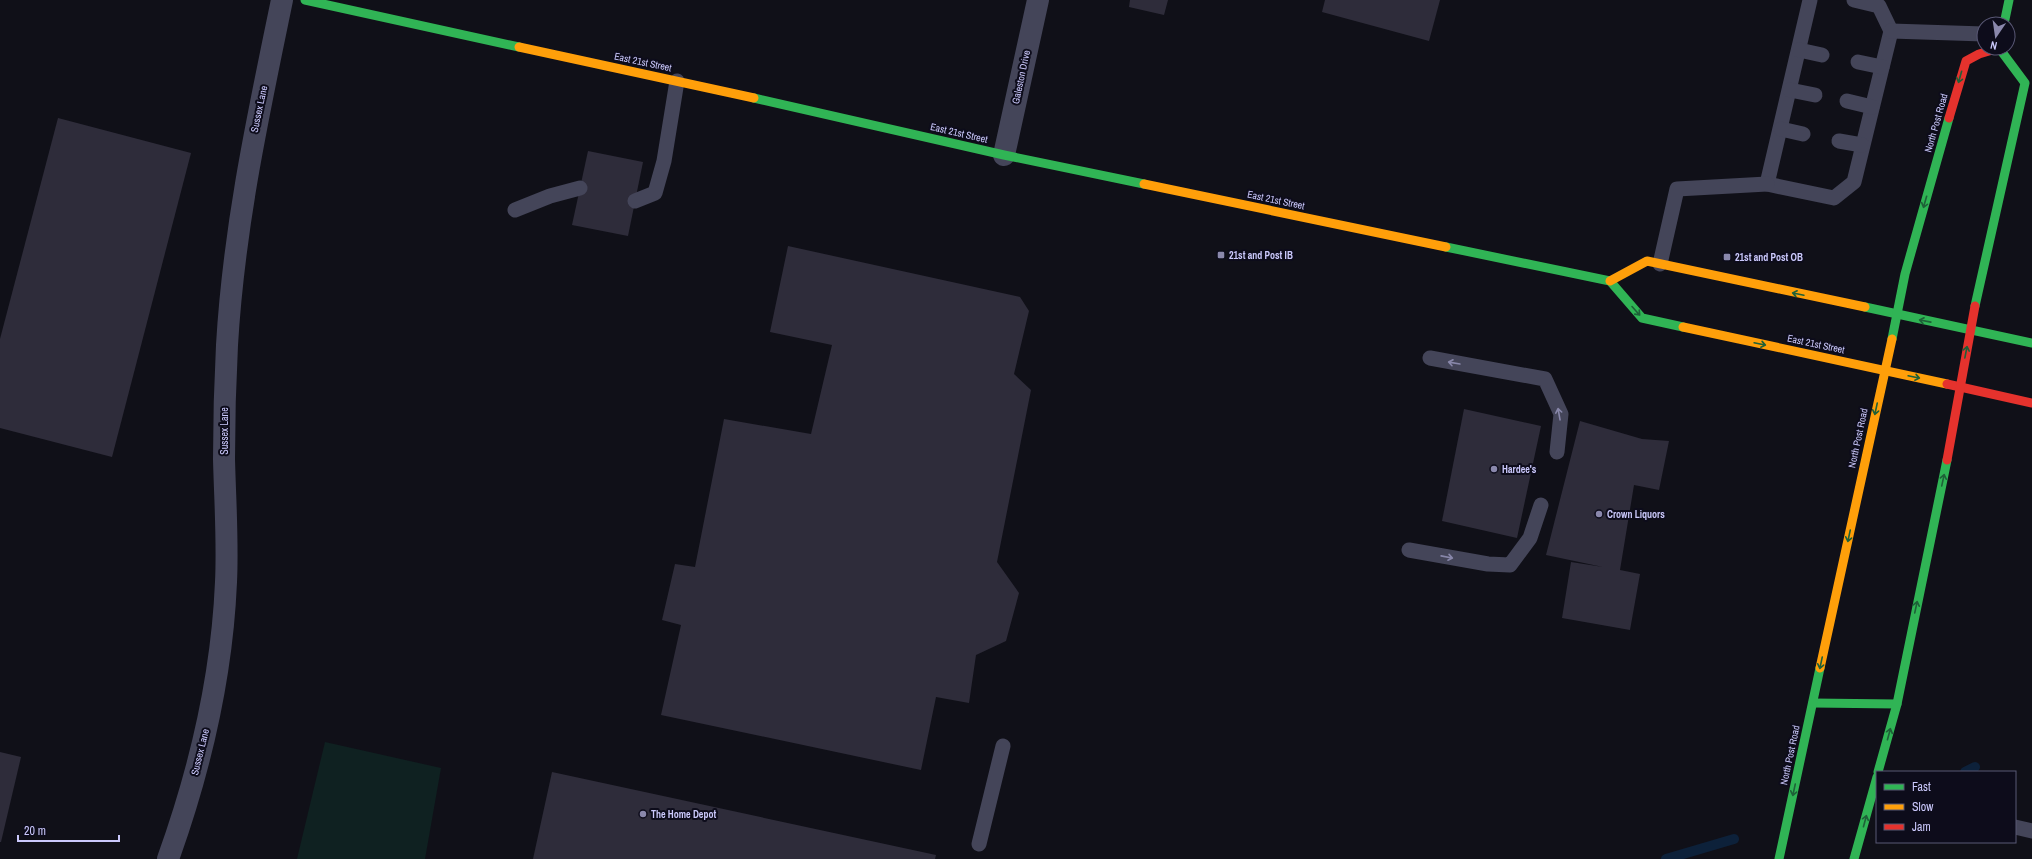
<svg xmlns="http://www.w3.org/2000/svg" width="2032" height="859" viewBox="0 0 2032 859" font-family="'Archivo Narrow',sans-serif">
<rect width="100%" height="100%" fill="#101018"/>
<!-- green -->
<path fill="#0f2121" d="M325,742L441,768L425,859H297Z"/>
<g fill="none" stroke-linecap="round" stroke-linejoin="round">
<!-- stream -->
<g stroke="#0d213a" stroke-width="10">
<path d="M1965,772L1975,767"/>
<path d="M1666,859L1734,839"/>
</g>
</g>
<!-- building -->
<g fill="#2e2c3a">
<path d="M1130,0H1168L1164,15L1129,7Z"/>
<path d="M1325,0H1440L1429,41L1322,12Z"/>
<path d="M58,118L191,153L112,457L0,428V339Z"/>
<path d="M588,151L643,162L628,236L572,225Z"/>
<path d="M788,246L1020,297L1029,311L1014,374L1031,390L997,562L1019,593L1006,641L976,655L969,703L936,697L921,770L661,715L681,625L662,620L675,564L695,567L724,419L811,434L832,345L770,332Z"/>
<path d="M1464,409L1541,426L1517,538L1442,521Z"/>
<path d="M1580,421L1642,439L1669,441L1659,490L1634,485L1620,570L1640,574L1630,630L1562,618L1571,562L1603,567L1546,555Z"/>
<path d="M0,752L21,757L1,842H0Z"/>
<path d="M552,772L936,855L935,859H533Z"/>
</g>
<g fill="none" stroke-linecap="round" stroke-linejoin="round">
<!-- lane -->
<g stroke="#444559" stroke-width="15">
<path d="M1810,0L1767,184L1834,198L1854,182L1891,31L1879,6L1854,0"/>
<path d="M1891,31L1984,34"/>
<path d="M1799,50L1822,55"/>
<path d="M1858,62L1882,67"/>
<path d="M1790,90L1815,95"/>
<path d="M1847,101L1872,107"/>
<path d="M1781,129L1803,134"/>
<path d="M1839,141L1862,145"/>
<path d="M635,201L655,193L664,161L677,81"/>
<path d="M515,210L550,196L580,188"/>
<path d="M1660,264L1677,189L1767,184"/>
<path d="M1430,358L1545,379L1561,414L1557,452"/>
<path d="M1409,550L1488,564L1510,565L1530,538L1541,505"/>
<path d="M2015,827L2032,831"/>
<path d="M979,844L1003,746"/>
</g>
<!-- street -->
<g stroke="#444559" stroke-width="22">
<path d="M1004,155L1038,0"/>
<path d="M168,859C200,770 222,676 226,582C228,541 225,500 224,459C224,421 225,383 227,345C234,226 258,116 282,0"/>
</g>
<!-- fast -->
<g stroke="#30b455" stroke-width="9">
<path d="M305,0L519,47"/>
<path d="M2004,24L2009,0"/>
<path d="M754,98L1004,155L1144,184"/>
<path d="M1446,247L1610,281L1642,318L1683,327"/>
<path d="M1975,306L2025,83L1999,48"/>
<path d="M1865,307L2032,343"/>
<path d="M1892,339L1905,274L1949,118"/>
<path d="M1813,703L1897,704"/>
<path d="M1878,772L1897,704L1947,460"/>
<path d="M1779,859L1820,668"/>
<path d="M1854,859L1877,777"/>
</g>
<!-- slow -->
<g stroke="#ff9f0a" stroke-width="9">
<path d="M519,47L754,98"/>
<path d="M1144,184L1446,247"/>
<path d="M1610,281L1647,261L1865,307"/>
<path d="M1683,327L1947,384"/>
<path d="M1820,668L1892,339"/>
</g>
<!-- jam -->
<g stroke="#e5322d" stroke-width="9">
<path d="M1949,118L1966,61L1979,54L1999,48"/>
<path d="M1947,384L2032,403"/>
<path d="M1947,460L1975,306"/>
</g>
</g>
<!-- one-way arrows -->
<defs><path id="oneway-shaft" d="M-6 0H5M1.5-3L5.5 0L1.5 3" fill="none" stroke-width="1.6" stroke-linecap="round" stroke-linejoin="round"/></defs>
<g stroke="#1e6038">
<use href="#oneway-shaft" transform="translate(1960 77) rotate(106)"/>
<use href="#oneway-shaft" transform="translate(1925 202) rotate(106)"/>
<use href="#oneway-shaft" transform="translate(1798 294) rotate(-168)"/>
<use href="#oneway-shaft" transform="translate(1636 311) rotate(48)"/>
<use href="#oneway-shaft" transform="translate(1925 321) rotate(-169)"/>
<use href="#oneway-shaft" transform="translate(1760 344) rotate(12)"/>
<use href="#oneway-shaft" transform="translate(1966 352) rotate(-79)"/>
<use href="#oneway-shaft" transform="translate(1914 377) rotate(12)"/>
<use href="#oneway-shaft" transform="translate(1876 409) rotate(102)"/>
<use href="#oneway-shaft" transform="translate(1943 480) rotate(-78)"/>
<use href="#oneway-shaft" transform="translate(1849 536) rotate(102)"/>
<use href="#oneway-shaft" transform="translate(1916 607) rotate(-78)"/>
<use href="#oneway-shaft" transform="translate(1821 663) rotate(102)"/>
<use href="#oneway-shaft" transform="translate(1889 734) rotate(-75)"/>
<use href="#oneway-shaft" transform="translate(1794 790) rotate(102)"/>
<use href="#oneway-shaft" transform="translate(1865 821) rotate(-75)"/>
</g>
<g stroke="#8887aa">
<use href="#oneway-shaft" transform="translate(1454 363) rotate(-170)"/>
<use href="#oneway-shaft" transform="translate(1559 414) rotate(-100)"/>
<use href="#oneway-shaft" transform="translate(1447 557) rotate(11)"/>
</g>
<!-- markers -->
<g fill="#8a88ac" stroke="#0d0c1b" stroke-width="1.5">
<rect x="1217" y="251" width="8" height="8" rx="2"/>
<rect x="1723" y="253" width="8" height="8" rx="2"/>
<circle cx="1494" cy="469" r="4"/>
<circle cx="1599" cy="514" r="4"/>
<circle cx="643" cy="814" r="4"/>
</g>
<g text-anchor="middle" dominant-baseline="central" stroke-width="4" stroke-linejoin="round" paint-order="stroke">
<!-- street labels -->
<g font-size="10" fill="#cbc9fc" stroke="#0d0c1b">
<text transform="translate(643 62) rotate(12)">East 21st Street</text>
<text transform="translate(1021 77) rotate(-78)">Galeston Drive</text>
<text transform="translate(259 109) rotate(-78)">Sussex Lane</text>
<text transform="translate(1936 123) rotate(-74)">North Post Road</text>
<text transform="translate(959 133) rotate(13)">East 21st Street</text>
<text transform="translate(1276 200) rotate(12)">East 21st Street</text>
<text transform="translate(1816 344) rotate(12)">East 21st Street</text>
<text transform="translate(224 431) rotate(-90)">Sussex Lane</text>
<text transform="translate(1858 438) rotate(-78)">North Post Road</text>
<text transform="translate(200 752) rotate(-76)">Sussex Lane</text>
<text transform="translate(1790 755) rotate(-78)">North Post Road</text>
</g>
<!-- poi labels -->
<g font-size="10" font-weight="bold" fill="#cbc9fc" stroke="#0d0c1b" text-anchor="start">
<text x="1229" y="255">21st and Post IB</text>
<text x="1735" y="257">21st and Post OB</text>
<text x="1502" y="469">Hardee's</text>
<text x="1607" y="514">Crown Liquors</text>
<text x="651" y="814">The Home Depot</text>
</g>
</g>
<!-- legend -->
<rect x="1876" y="771" width="140" height="72" fill="#0d0c1b" stroke="#595875"/>
<rect x="1884" y="784" width="20" height="6" fill="#30b455" stroke="#595875"/>
<text x="1912" y="791" font-size="12" fill="#cbc9fc">Fast</text>
<rect x="1884" y="804" width="20" height="6" fill="#ff9f0a" stroke="#595875"/>
<text x="1912" y="811" font-size="12" fill="#cbc9fc">Slow</text>
<rect x="1884" y="824" width="20" height="6" fill="#e5322d" stroke="#595875"/>
<text x="1912" y="831" font-size="12" fill="#cbc9fc">Jam</text>
<!-- north arrow -->
<g transform="translate(1996 36) rotate(193)"><circle r="19" fill="#0d0c1b" stroke="#595875"/>
<path d="M0-3L7 15L0 10L-7 15Z" fill="#8a88ac"/>
<text y="-6" font-size="11" font-weight="bold" text-anchor="middle" fill="#cbc9fc">N</text>
</g>
<!-- scale -->
<path d="M18 835v6h101v-6" fill="none" stroke="#cbc9fc" stroke-width="2"/>
<text x="24" y="835" font-size="12" fill="#cbc9fc" stroke="#0d0c1b" stroke-width="3" paint-order="stroke">20 m</text>
</svg>
